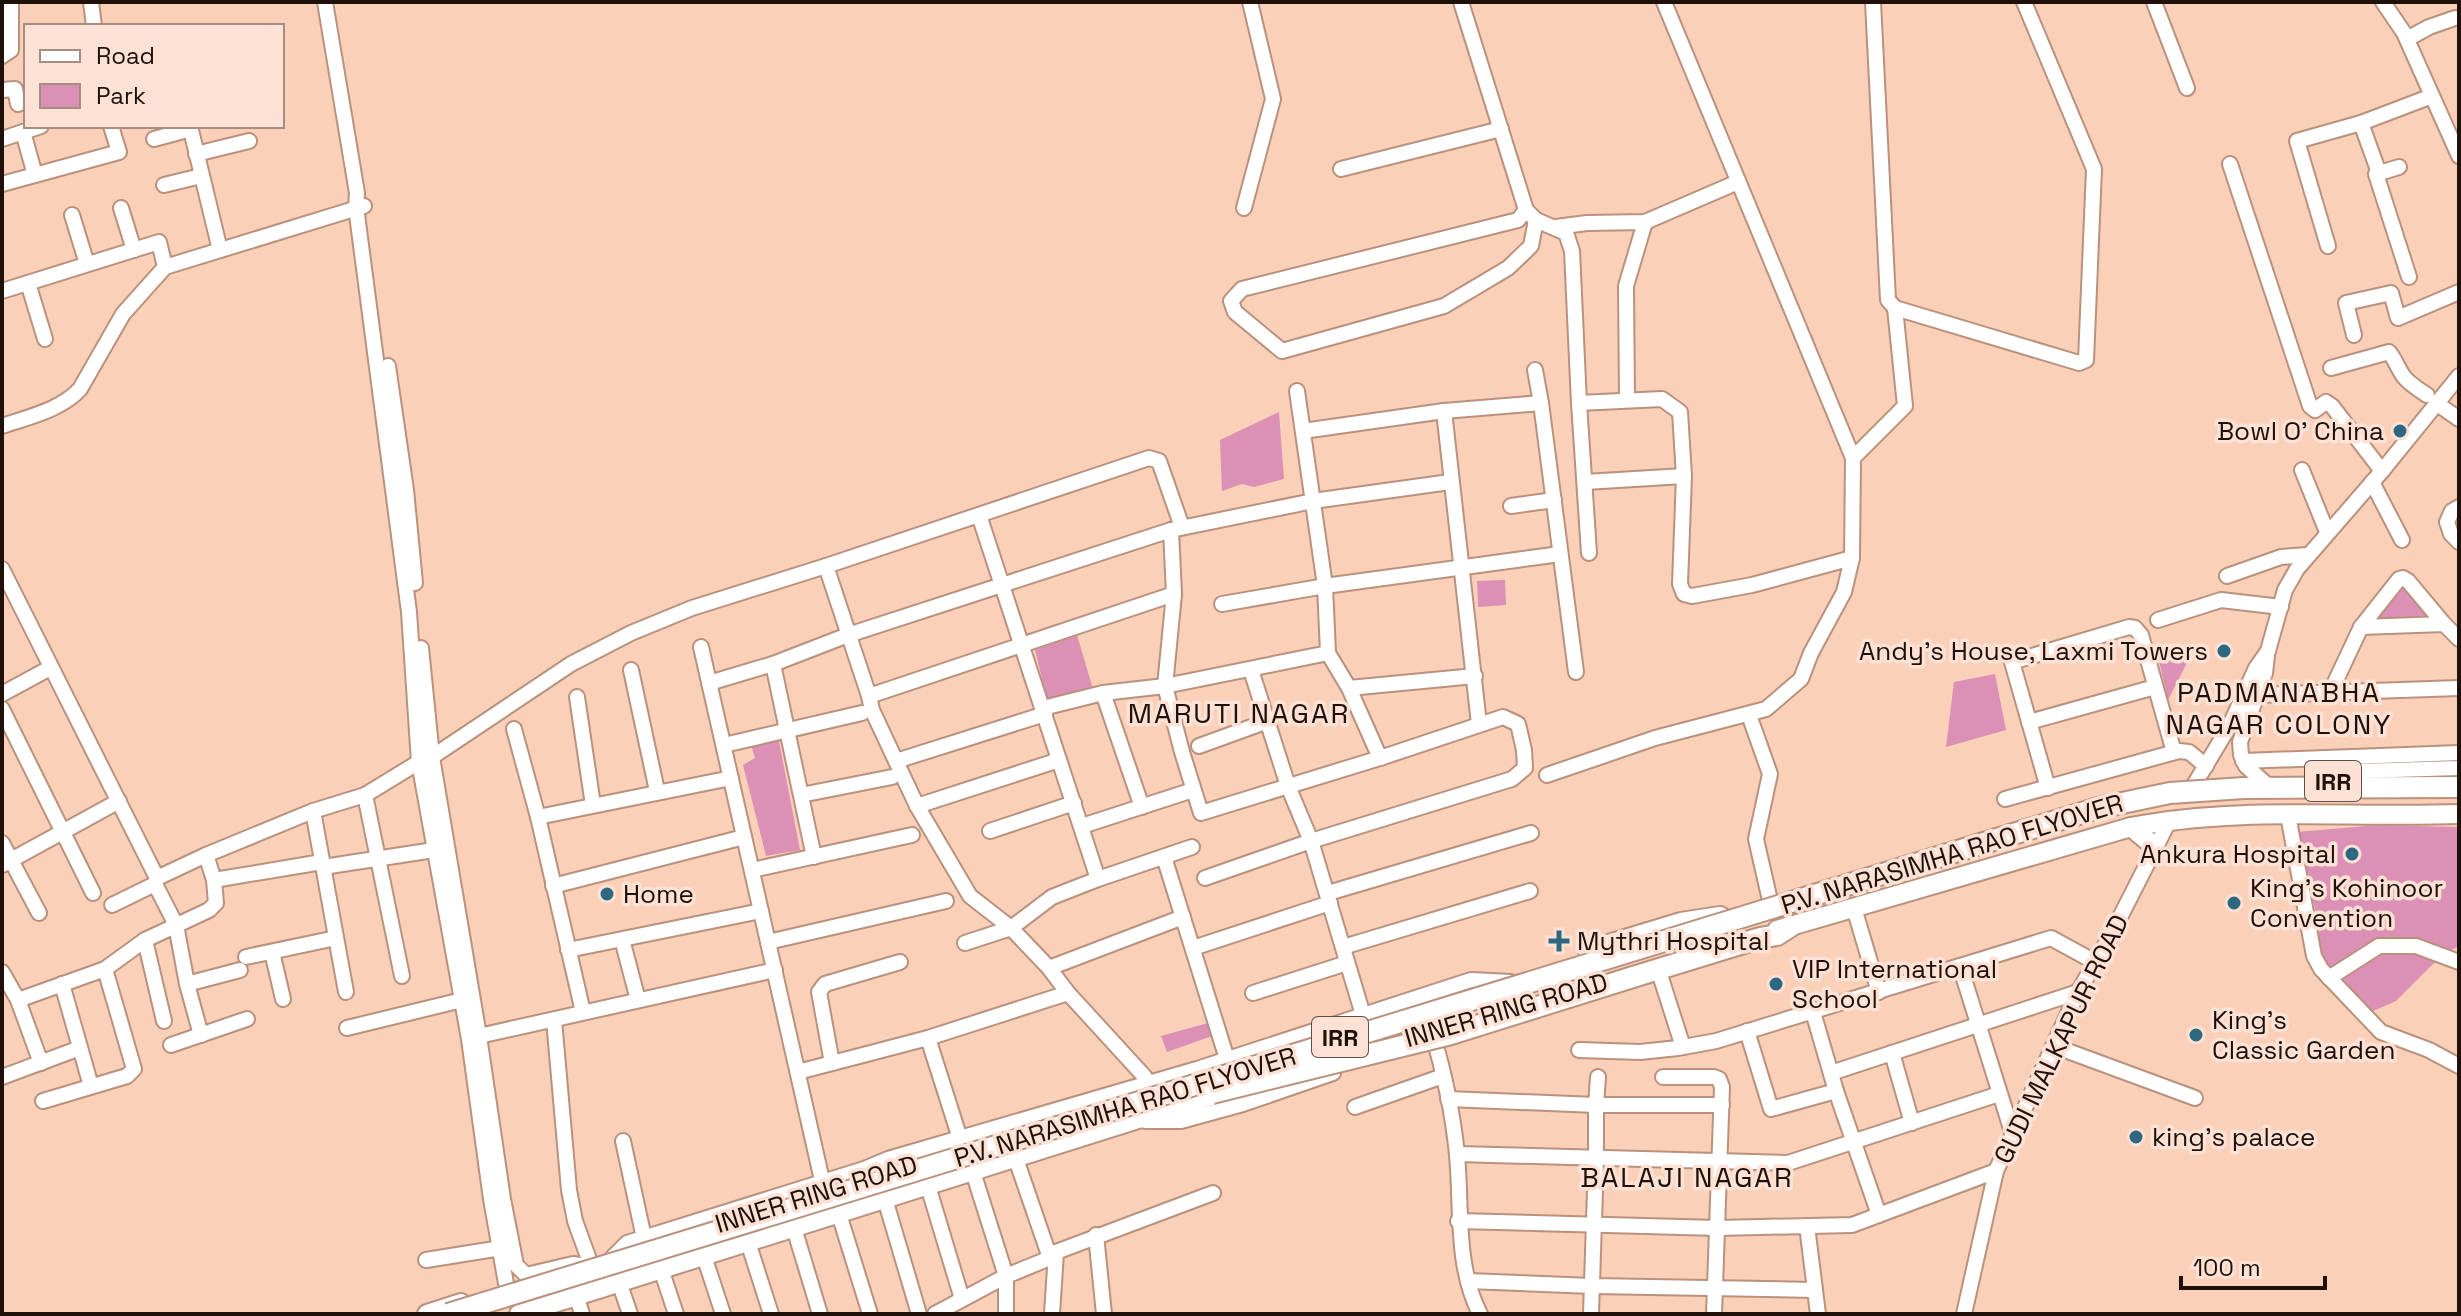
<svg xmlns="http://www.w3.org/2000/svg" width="2461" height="1316" viewBox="0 0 2461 1316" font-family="'Space Grotesk',sans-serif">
<rect width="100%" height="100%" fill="#fbd0b9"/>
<!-- green -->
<g fill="#dc90b6">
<path d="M1279,412L1284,479L1254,487L1242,484L1222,491L1220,440Z"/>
<path d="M1505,580L1506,605L1478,607L1477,581Z"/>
<path d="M2400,585L2430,617L2426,622L2376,619Z"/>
<path d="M1077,635L1093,689L1048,703L1035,650Z"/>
<path d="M2192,653L2168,700L2159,661Z"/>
<path d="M1995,674L2006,730L1946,747L1954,682Z"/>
<path d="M778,736L800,850L766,856L743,765L755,758L750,741Z"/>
<path d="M2379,825L2459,827V946L2443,954L2396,1001L2364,1015L2322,964L2317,917L2296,832Z"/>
<path d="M1208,1023L1212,1036L1167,1052L1161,1036Z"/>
</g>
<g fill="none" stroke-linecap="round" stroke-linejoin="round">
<!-- minor casing -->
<g stroke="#ba917d" stroke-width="18">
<g id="minor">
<path d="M91,2L94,26"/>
<path d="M325,2L357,193L356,207L409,612L419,762L469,1039L491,1199L507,1289"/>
<path d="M1461,2L1526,210L1536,220L1566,233L1572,251L1579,403L1589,553"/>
<path d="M1664,2L1853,458"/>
<path d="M1873,2L1888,300L1895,308L2079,363L2086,360L2094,169L2024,2"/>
<path d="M2154,2L2187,88"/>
<path d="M2383,2L2404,33L2459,156"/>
<path d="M2407,39L2429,27L2455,18"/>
<path d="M2,56L11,50V2"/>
<path d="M2,90L15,89L18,104"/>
<path d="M2361,123L2379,173"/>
<path d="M190,126L220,250"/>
<path d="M23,132L35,175"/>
<path d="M2,139L41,126"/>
<path d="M154,139L191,129"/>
<path d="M196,154L249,141"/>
<path d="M2230,164L2310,406L2315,410L2326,402L2332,406L2382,471"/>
<path d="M2399,167L2376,174L2409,277"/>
<path d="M1341,169L1501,129"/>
<path d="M2,184L119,152L111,126"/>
<path d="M164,185L201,176"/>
<path d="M121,208L134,250"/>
<path d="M1244,208L1273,99L1250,2"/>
<path d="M1526,210L1518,220L1242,289L1231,301L1235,312L1282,351L1444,306L1508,268L1531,246L1536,220"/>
<path d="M72,215L87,264"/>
<path d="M1556,227L1587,223L1645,222L1738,182"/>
<path d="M2328,246L2297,141L2361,123L2432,96"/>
<path d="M28,283L45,339"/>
<path d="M2,291L159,242L165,267"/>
<path d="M2354,335L2346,303L2391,293L2398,318L2459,292"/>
<path d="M388,366L406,490L415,583"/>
<path d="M2331,368L2389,352C2395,359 2398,369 2404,377C2410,384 2419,390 2427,395"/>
<path d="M1535,370L1541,403L1576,672"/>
<path d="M1297,391L1325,586L1328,653L1349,688L1380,758"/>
<path d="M1627,400L1626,286L1645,222"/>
<path d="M1579,403L1662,399L1680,412L1684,476L1680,584L1684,594L1692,596L1752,585L1852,558"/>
<path d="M2436,403L2459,419"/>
<path d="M1444,411L1479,724"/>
<path d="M2,426C28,417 61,410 80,389L123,314L165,267L364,206"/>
<path d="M1303,431L1444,411L1541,403"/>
<path d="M2302,470L2327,532"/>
<path d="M1585,482L1684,476"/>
<path d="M2372,482L2402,540"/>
<path d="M1511,506L1554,500"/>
<path d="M2459,507L2452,511L2447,522L2451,534L2459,542"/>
<path d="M979,515L1098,879"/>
<path d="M1171,530L1174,594L1165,686L1182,752L1201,813L1380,758L1503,717L1518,724L1524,750L1525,768L1512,779L1311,841L1205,878"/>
<path d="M826,566L869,696L872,710L917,806L970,896L1011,928L1049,968L1068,993L1144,1076L1152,1087"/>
<path d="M2,569L157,878L206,855L313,811L365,795L419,762L432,757L571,664L631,633L692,608L826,566L1149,458L1159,461L1182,527"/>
<path d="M2227,576L2281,557L2308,555"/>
<path d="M1222,604L1325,586L1560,554"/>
<path d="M2158,620L2221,600L2281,607"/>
<path d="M2361,627L2444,624L2459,639"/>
<path d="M701,647L824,1189"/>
<path d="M421,648L432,757L479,1036L503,1199L516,1265L526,1275L573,1264L585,1266"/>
<path d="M773,664L814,857"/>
<path d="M631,670L657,791"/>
<path d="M1251,670L1288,786L1311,841L1363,1015"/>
<path d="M709,683L773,664L848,635L1171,530L1313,501L1450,482"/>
<path d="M1349,688L1475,676"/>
<path d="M1103,693L1142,807"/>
<path d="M2330,693L2361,627L2399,579L2403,578L2408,581L2444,624"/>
<path d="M2,694L50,668"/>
<path d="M2257,695L2459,688"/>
<path d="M869,696L1174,594"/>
<path d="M577,697L593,805"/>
<path d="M1043,708L1103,693L1165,686L1328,653"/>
<path d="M2,709L93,893"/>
<path d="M1749,715L1770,774L1756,839L1771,905"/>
<path d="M2029,722L2155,687"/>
<path d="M514,729L538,817L583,1012"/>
<path d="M724,745L862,713"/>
<path d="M1199,746L1268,721"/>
<path d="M896,761L1045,714"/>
<path d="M2243,761L2459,753"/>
<path d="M1547,775L1655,738L1766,709L1801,679L1811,653L1844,592L1852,558L1853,458L1905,406L1895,308"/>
<path d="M2337,781L2361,771L2459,768"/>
<path d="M2265,783L2246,766L2241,755L2240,742L2265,673L2267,656"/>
<path d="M2194,785L2230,725L2256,668L2268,651L2285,590L2297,569L2382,471L2459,376"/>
<path d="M2048,788L2012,662L2129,627L2135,628L2141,635L2174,752"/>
<path d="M365,795L402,976"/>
<path d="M801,795L892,777"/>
<path d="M2005,799L2179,751L2189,752L2206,766"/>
<path d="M917,806L1059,760"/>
<path d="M313,811L346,992"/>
<path d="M2288,815L2314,956L2321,969L2381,1032L2429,1050L2459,1066"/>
<path d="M538,817L731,778"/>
<path d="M1082,826L1193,790"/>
<path d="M990,831L1074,803"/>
<path d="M2,843L39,913"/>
<path d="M1164,857L1227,1059"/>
<path d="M2,865L119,801"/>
<path d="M323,867L434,850"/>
<path d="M752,870L912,835"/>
<path d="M214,880L322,862"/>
<path d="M155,884L176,925L187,984L201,1035"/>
<path d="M553,886L744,837"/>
<path d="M1328,893L1531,833"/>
<path d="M112,905L155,884L157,878"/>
<path d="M1854,908L1879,992"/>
<path d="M145,940L164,1021"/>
<path d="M768,942L946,901"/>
<path d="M965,943L1011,928L1052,897L1098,879L1192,847"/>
<path d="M624,947L638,1000"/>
<path d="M1343,947L1530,891"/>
<path d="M1193,948L1330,903"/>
<path d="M568,950L761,911"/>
<path d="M272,952L283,999"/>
<path d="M246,957L336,938"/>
<path d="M1960,966L2013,1135"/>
<path d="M1049,968L1183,917"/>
<path d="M2,972L18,1000L41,1063"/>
<path d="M1661,978L1683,1047"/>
<path d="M2329,978L2379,946H2416L2459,962"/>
<path d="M62,984L91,1086"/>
<path d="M187,984L240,970"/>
<path d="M1253,993L1347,963"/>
<path d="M18,1000L105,969L145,940L209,910L216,903L214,880L206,855"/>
<path d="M1813,1012L1836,1091L1879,1215"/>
<path d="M554,1020L569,1190L575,1221L591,1265"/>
<path d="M347,1028L462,1000"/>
<path d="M1747,1031L1771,1109L1836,1091"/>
<path d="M1432,1032C1444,1072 1453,1114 1457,1155C1462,1208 1455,1265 1480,1314"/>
<path d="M479,1036L775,970"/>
<path d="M928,1038L963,1148"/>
<path d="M171,1045L247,1019"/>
<path d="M2054,1046L2195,1098"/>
<path d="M1579,1050L1640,1052L1678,1048L1716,1041L2051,938L2095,962"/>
<path d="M1892,1053L1912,1123"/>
<path d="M832,1063L819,992L825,984L900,962"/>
<path d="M798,1072L928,1038L1068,993"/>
<path d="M1831,1073L2078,992"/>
<path d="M2,1077L80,1048"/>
<path d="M1663,1077H1714L1719,1079L1722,1087L1714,1314"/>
<path d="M1448,1099L1596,1105H1722"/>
<path d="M43,1101L127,1076L134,1069L105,969"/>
<path d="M1355,1107L1443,1076"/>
<path d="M1145,1121H1181L1243,1104L1333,1073"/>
<path d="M623,1141L644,1238"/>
<path d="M1457,1154L1788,1163L1999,1094"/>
<path d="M1016,1159L1050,1258"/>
<path d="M973,1172L1006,1276V1314"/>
<path d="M928,1186L962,1299"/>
<path d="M885,1199L919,1314"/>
<path d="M839,1214L870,1314"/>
<path d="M1458,1221L1718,1228L1852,1225L1996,1171"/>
<path d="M1807,1226L1818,1314"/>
<path d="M794,1228L820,1314"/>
<path d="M1096,1235L1104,1314"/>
<path d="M748,1242L771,1314"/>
<path d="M704,1256L723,1314"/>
<path d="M612,1258L627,1243L864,1169L888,1159L1197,1069L1471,980L1511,982"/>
<path d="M426,1260L501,1248"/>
<path d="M661,1269L676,1314"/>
<path d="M1468,1281L1592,1286L1815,1290"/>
<path d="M619,1282L630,1314"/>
<path d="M576,1295L582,1314"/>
<path d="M935,1314L1006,1276L1050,1258L1056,1252L1213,1193"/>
<path d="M1052,1314L1056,1252"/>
<path d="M1591,1314L1596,1159V1105L1598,1077"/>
<path d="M1964,1314L1996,1171L2078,992L2111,935L2170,819"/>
</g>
</g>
<!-- major casing -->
<g stroke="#ba917d" stroke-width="22">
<g id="major">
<path d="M2131,827L2154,846"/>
<path d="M1777,930L2131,827C2239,806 2350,818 2459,814"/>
<path d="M427,1314L461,1303"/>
<path d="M519,1314L1227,1091"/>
</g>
</g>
<!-- highway casing -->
<g stroke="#ba917d" stroke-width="24">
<g id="highway">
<path d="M2244,788L2459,787"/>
<path d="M1589,951L1681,923L1720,917"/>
<path d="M1633,977L1760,938L1777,935L1791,926"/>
</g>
</g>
<!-- minor -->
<use href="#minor" stroke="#fff" stroke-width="14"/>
<!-- major -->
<use href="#major" stroke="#fff" stroke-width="18"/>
<!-- highway -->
<use href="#highway" stroke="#fff" stroke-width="20"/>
<!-- highway-bridge casing -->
<g stroke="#ba917d" stroke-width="24" stroke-linecap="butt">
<g id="highway-bridge">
<path d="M1212,1093L1451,1034L1633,977"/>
<path d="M448,1314L2098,808L2170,793L2244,788"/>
</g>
</g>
<!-- highway-bridge -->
<use href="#highway-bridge" stroke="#fff" stroke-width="20"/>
</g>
<!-- markers -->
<g fill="#2d6880" stroke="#fce1d4" stroke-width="3">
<circle cx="2400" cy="431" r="8"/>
<circle cx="2224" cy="651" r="8"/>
<circle cx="2352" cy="854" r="8"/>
<circle cx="607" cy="894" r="8"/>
<circle cx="2234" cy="903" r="8"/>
<path d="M1555 929h8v8h8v8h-8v8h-8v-8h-8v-8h8z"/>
<circle cx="1776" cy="984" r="8"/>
<circle cx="2196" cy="1035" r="8"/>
<circle cx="2136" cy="1137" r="8"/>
</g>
<g text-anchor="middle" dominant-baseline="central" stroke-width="7" stroke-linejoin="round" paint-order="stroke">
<!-- shield labels -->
<g fill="#fce1d4" stroke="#614f46" stroke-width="2">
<rect x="2305" y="761" width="56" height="40" rx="6"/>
<rect x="1312" y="1017" width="56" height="40" rx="6"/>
</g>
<g font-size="24" font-weight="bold" fill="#1f1009">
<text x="2333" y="781">IRR</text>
<text x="1340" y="1037">IRR</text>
</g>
<!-- poi labels -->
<g font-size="26" fill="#1f1009" stroke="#fce1d4" text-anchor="start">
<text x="2384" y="431" text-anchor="end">Bowl O' China</text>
<text x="2208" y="651" text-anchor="end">Andy's House, Laxmi Towers</text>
<text x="2336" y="854" text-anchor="end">Ankura Hospital</text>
<text x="2250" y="888">King's Kohinoor<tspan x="2250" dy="30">Convention</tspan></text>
<text x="623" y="894">Home</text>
<text x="1577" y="941">Mythri Hospital</text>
<text x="1792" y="969">VIP International<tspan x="1792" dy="30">School</tspan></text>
<text x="2212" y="1020">King's<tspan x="2212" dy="30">Classic Garden</tspan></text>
<text x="2152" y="1137">king's palace</text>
</g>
<!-- street labels -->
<g font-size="26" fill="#1f1009" stroke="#fce1d4">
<text transform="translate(1952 854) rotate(-17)">P.V. NARASIMHA RAO FLYOVER</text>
<text transform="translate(1506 1010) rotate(-16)">INNER RING ROAD</text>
<text transform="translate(2061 1039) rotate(-64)">GUDI MALKAPUR ROAD</text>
<text transform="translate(1125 1107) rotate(-17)">P.V. NARASIMHA RAO FLYOVER</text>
<text transform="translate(816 1194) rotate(-17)">INNER RING ROAD</text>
</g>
<!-- neighbourhood labels -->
<g font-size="28" letter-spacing="2" fill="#1f1009" stroke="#fce1d4">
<text x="2279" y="692">PADMANABHA<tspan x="2279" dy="32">NAGAR COLONY</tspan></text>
<text x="1239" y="713">MARUTI NAGAR</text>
<text x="1687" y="1177">BALAJI NAGAR</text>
</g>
</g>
<!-- border -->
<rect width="2461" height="1316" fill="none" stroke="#1f1009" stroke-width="8"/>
<!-- legend -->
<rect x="24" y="24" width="260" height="104" fill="#fce1d4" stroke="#a48d83" stroke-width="2"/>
<rect x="40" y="50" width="40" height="12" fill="#ffffff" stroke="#a48d83" stroke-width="2"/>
<text x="96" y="64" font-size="24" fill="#1f1009">Road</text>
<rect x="40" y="84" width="40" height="24" fill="#dc90b6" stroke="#a48d83" stroke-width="2"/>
<text x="96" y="104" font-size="24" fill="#1f1009">Park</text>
<!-- scale -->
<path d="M2181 1276v12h144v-12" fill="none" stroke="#1f1009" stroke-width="4"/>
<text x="2193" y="1276" font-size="24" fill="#1f1009" stroke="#fce1d4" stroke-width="6" paint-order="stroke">100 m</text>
</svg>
